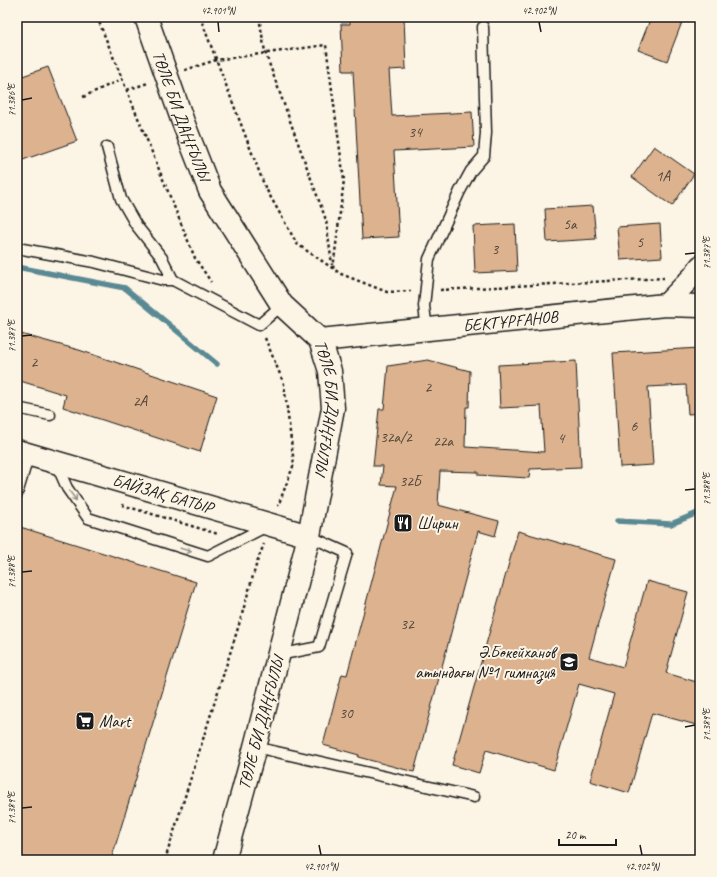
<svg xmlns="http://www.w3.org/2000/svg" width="717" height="877" viewBox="0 0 717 877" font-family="Caveat,sans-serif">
<rect width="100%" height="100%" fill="#fcf5e5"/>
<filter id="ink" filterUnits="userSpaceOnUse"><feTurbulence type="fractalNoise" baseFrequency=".025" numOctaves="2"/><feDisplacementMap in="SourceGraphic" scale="8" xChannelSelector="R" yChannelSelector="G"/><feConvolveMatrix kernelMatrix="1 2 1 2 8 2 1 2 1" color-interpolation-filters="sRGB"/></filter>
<g filter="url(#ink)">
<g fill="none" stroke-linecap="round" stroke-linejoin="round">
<!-- stream -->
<g stroke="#5a8993" stroke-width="5.5">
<path d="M17,267L125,288L217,364"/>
<path d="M617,521L671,524L700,512"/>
</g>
</g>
<!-- building -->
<g fill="#ddb28e" stroke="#1c1c1c">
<path d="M349,17H404L406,69L389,70L392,116L472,112L474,147L394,151L399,237L362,239L353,71H343L341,24H350Z"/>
<path d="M651,17H684L667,61L638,50Z"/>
<path d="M48,67L77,141L17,162V78Z"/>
<path d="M654,146L694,174L672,206L632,177Z"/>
<path d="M593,206L596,239L547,242L545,209Z"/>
<path d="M515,224L517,271L475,273L473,226Z"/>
<path d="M660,224L662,257L620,260L617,227Z"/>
<path d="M17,333L79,350L217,396L200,452L63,407L66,395L17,380Z"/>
<path d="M700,348V413L688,414L686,385L648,387L653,465L620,467L613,353Z"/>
<path d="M428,360L470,371L469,407H466L465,447L544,452L541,406L500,408L498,365L576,361L581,467L530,469L529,478L478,475V472L440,471L438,505L499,521L495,536L478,531L414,772L358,757L359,755L323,745L342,674L347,675L397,486L381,485L383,466H373L379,409H384L388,366Z"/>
<path d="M17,526L196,582L111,860H17Z"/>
<path d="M518,531L616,559L589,657L623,667L647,581L688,592L666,673L700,683V726L652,713L629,793L590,781L614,694L579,684L554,770L486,750L479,773L452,765Z"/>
</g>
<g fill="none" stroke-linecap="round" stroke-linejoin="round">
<!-- service casing -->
<g stroke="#1c1c1c" stroke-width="13">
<g id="service">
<path d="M107,147L121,199L136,225L162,258L173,280"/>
<path d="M17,248L94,262L163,280H173L259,325L282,305"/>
<path d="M427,330L424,306L429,259L460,191L471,171L484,156L486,133L483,27"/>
<path d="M17,408L50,415"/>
<path d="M56,463L67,488L88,518L208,556L267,526"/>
<path d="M17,494L29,454"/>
<path d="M278,655L319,647L347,553L309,536"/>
<path d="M255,747L474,797"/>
</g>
</g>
<!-- minor casing -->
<g stroke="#1c1c1c" stroke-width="23">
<path id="minor" d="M665,305L693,276L700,266"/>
</g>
<!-- tertiary casing -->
<g stroke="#1c1c1c" stroke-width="25">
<g id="tertiary">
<path id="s1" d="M146,17L183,122L210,191L282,305L320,340L330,371L333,408L309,536L255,747L224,860"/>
<path id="s2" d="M320,340L665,305L700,306"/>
<path id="s3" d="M17,451L309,536"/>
</g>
</g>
<!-- path -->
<g stroke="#1c1c1c" stroke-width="2.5" stroke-dasharray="3 3" stroke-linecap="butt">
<path d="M97,17L195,258L211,282"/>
<path d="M200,17L265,187L297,244L341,274L387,292L411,291"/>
<path d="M259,17L265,52L326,220L332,265"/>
<path d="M185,70L216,60L326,45L344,180L333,269"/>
<path d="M127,90L148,83"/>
<path d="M83,97L122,79"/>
<path d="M440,290L664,278"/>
<path d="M265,338L284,384L294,464L278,506"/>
<path d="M122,505L218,534"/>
<path d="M165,860L238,628L257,562L264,544"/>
</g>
<!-- service -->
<use href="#service" stroke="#fcf5e5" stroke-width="10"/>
<!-- minor -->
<use href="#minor" stroke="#fcf5e5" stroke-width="20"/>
<!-- tertiary -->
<use href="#tertiary" stroke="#fcf5e5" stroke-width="22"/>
</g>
<!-- one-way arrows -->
<defs><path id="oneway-shaft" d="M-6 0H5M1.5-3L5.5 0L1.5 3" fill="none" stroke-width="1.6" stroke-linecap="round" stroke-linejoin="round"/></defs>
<g stroke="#97938b">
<use href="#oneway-shaft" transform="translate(73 496) rotate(54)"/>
<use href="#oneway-shaft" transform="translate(186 550) rotate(18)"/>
</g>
</g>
<!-- ticks -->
<path fill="none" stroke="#1c1c1c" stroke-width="1.5" d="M218,22L219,32M539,22L541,32M22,100L32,98M685,254L695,253M22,336L32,335M685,490L695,489M22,572L32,571M685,727L695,725M22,808L32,807M319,845L321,855M640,845L642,855"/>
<!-- icons -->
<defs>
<g id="restaurant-square" transform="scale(1)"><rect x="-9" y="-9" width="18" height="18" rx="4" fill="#1c1c1c" stroke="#fcf5e5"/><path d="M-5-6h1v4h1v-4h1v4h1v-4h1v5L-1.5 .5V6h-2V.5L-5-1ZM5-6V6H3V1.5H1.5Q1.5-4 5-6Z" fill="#fff"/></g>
<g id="school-square" transform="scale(1)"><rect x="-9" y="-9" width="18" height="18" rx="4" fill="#1c1c1c" stroke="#fcf5e5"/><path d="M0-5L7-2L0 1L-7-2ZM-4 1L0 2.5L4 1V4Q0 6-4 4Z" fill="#fff"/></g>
<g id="supermarket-square" transform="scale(1)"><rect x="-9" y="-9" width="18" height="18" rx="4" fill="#1c1c1c" stroke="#fcf5e5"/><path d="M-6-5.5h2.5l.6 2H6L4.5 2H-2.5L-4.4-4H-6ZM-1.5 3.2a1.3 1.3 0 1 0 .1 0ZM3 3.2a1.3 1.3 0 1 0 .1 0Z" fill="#fff"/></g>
</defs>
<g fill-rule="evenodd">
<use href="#restaurant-square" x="403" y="523"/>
<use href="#school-square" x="569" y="662"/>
<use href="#supermarket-square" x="85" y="721"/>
</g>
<g text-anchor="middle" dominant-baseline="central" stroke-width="4" stroke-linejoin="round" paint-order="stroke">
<!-- number labels -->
<g font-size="15" fill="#4c4238">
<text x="415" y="132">34</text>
<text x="663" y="176">1А</text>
<text x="570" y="224">5а</text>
<text x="640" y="242">5</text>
<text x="495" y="249">3</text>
<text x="34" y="362">2</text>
<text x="428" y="387">2</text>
<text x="140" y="401">2А</text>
<text x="634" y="426">6</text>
<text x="396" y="437">32а/2</text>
<text x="561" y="438">4</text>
<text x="443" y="441">22а</text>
<text x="410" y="481">32Б</text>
<text x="407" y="624">32</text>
<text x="346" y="713">30</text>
</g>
<!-- street labels -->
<g font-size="17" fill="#1c1c1c" stroke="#fcf5e5">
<text stroke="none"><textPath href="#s1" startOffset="105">ТӨЛЕ БИ ДАҢҒЫЛЫ</textPath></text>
<text stroke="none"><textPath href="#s2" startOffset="191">БЕКТҰРҒАНОВ</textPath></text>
<text stroke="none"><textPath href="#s1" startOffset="441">ТӨЛЕ БИ ДАҢҒЫЛЫ</textPath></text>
<text stroke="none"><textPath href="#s3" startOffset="152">БАЙЗАҚ БАТЫР</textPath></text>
<text transform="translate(261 723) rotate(-75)">ТӨЛЕ БИ ДАҢҒЫЛЫ</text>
</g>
<!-- poi labels -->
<g font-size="17" fill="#1c1c1c" stroke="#fcf5e5" text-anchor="start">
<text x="417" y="523">Ширин</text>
<text x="555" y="652" text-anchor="end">Ә.Бөкейханов<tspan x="555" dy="20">атындағы №1 гимназия</tspan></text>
<text x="99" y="721">Mart</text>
</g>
</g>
<!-- margin -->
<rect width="717" height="877" fill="none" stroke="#fcf5e5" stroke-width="44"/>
<!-- scale -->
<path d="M559 839v6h57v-6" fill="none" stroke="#1c1c1c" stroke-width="2"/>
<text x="565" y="839" font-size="12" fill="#1c1c1c" stroke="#fcf5e5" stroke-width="3" paint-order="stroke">20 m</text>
<rect x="22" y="22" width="673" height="833" fill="none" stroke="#1c1c1c" stroke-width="1.5"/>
<g font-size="10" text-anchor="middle" fill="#1c1c1c">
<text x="218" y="14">42.901°N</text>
<text x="539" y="14">42.902°N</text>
<text transform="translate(11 100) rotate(-90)" y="4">71.386°E</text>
<text transform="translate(706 253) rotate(-90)" y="4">71.387°E</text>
<text transform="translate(11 336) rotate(-90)" y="4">71.387°E</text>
<text transform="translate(706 489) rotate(-90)" y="4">71.388°E</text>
<text transform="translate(11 572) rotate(-90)" y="4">71.388°E</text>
<text transform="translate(706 725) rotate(-90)" y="4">71.389°E</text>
<text transform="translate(11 808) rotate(-90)" y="4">71.389°E</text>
<text x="321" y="870">42.901°N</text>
<text x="642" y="870">42.902°N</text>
</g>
</svg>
